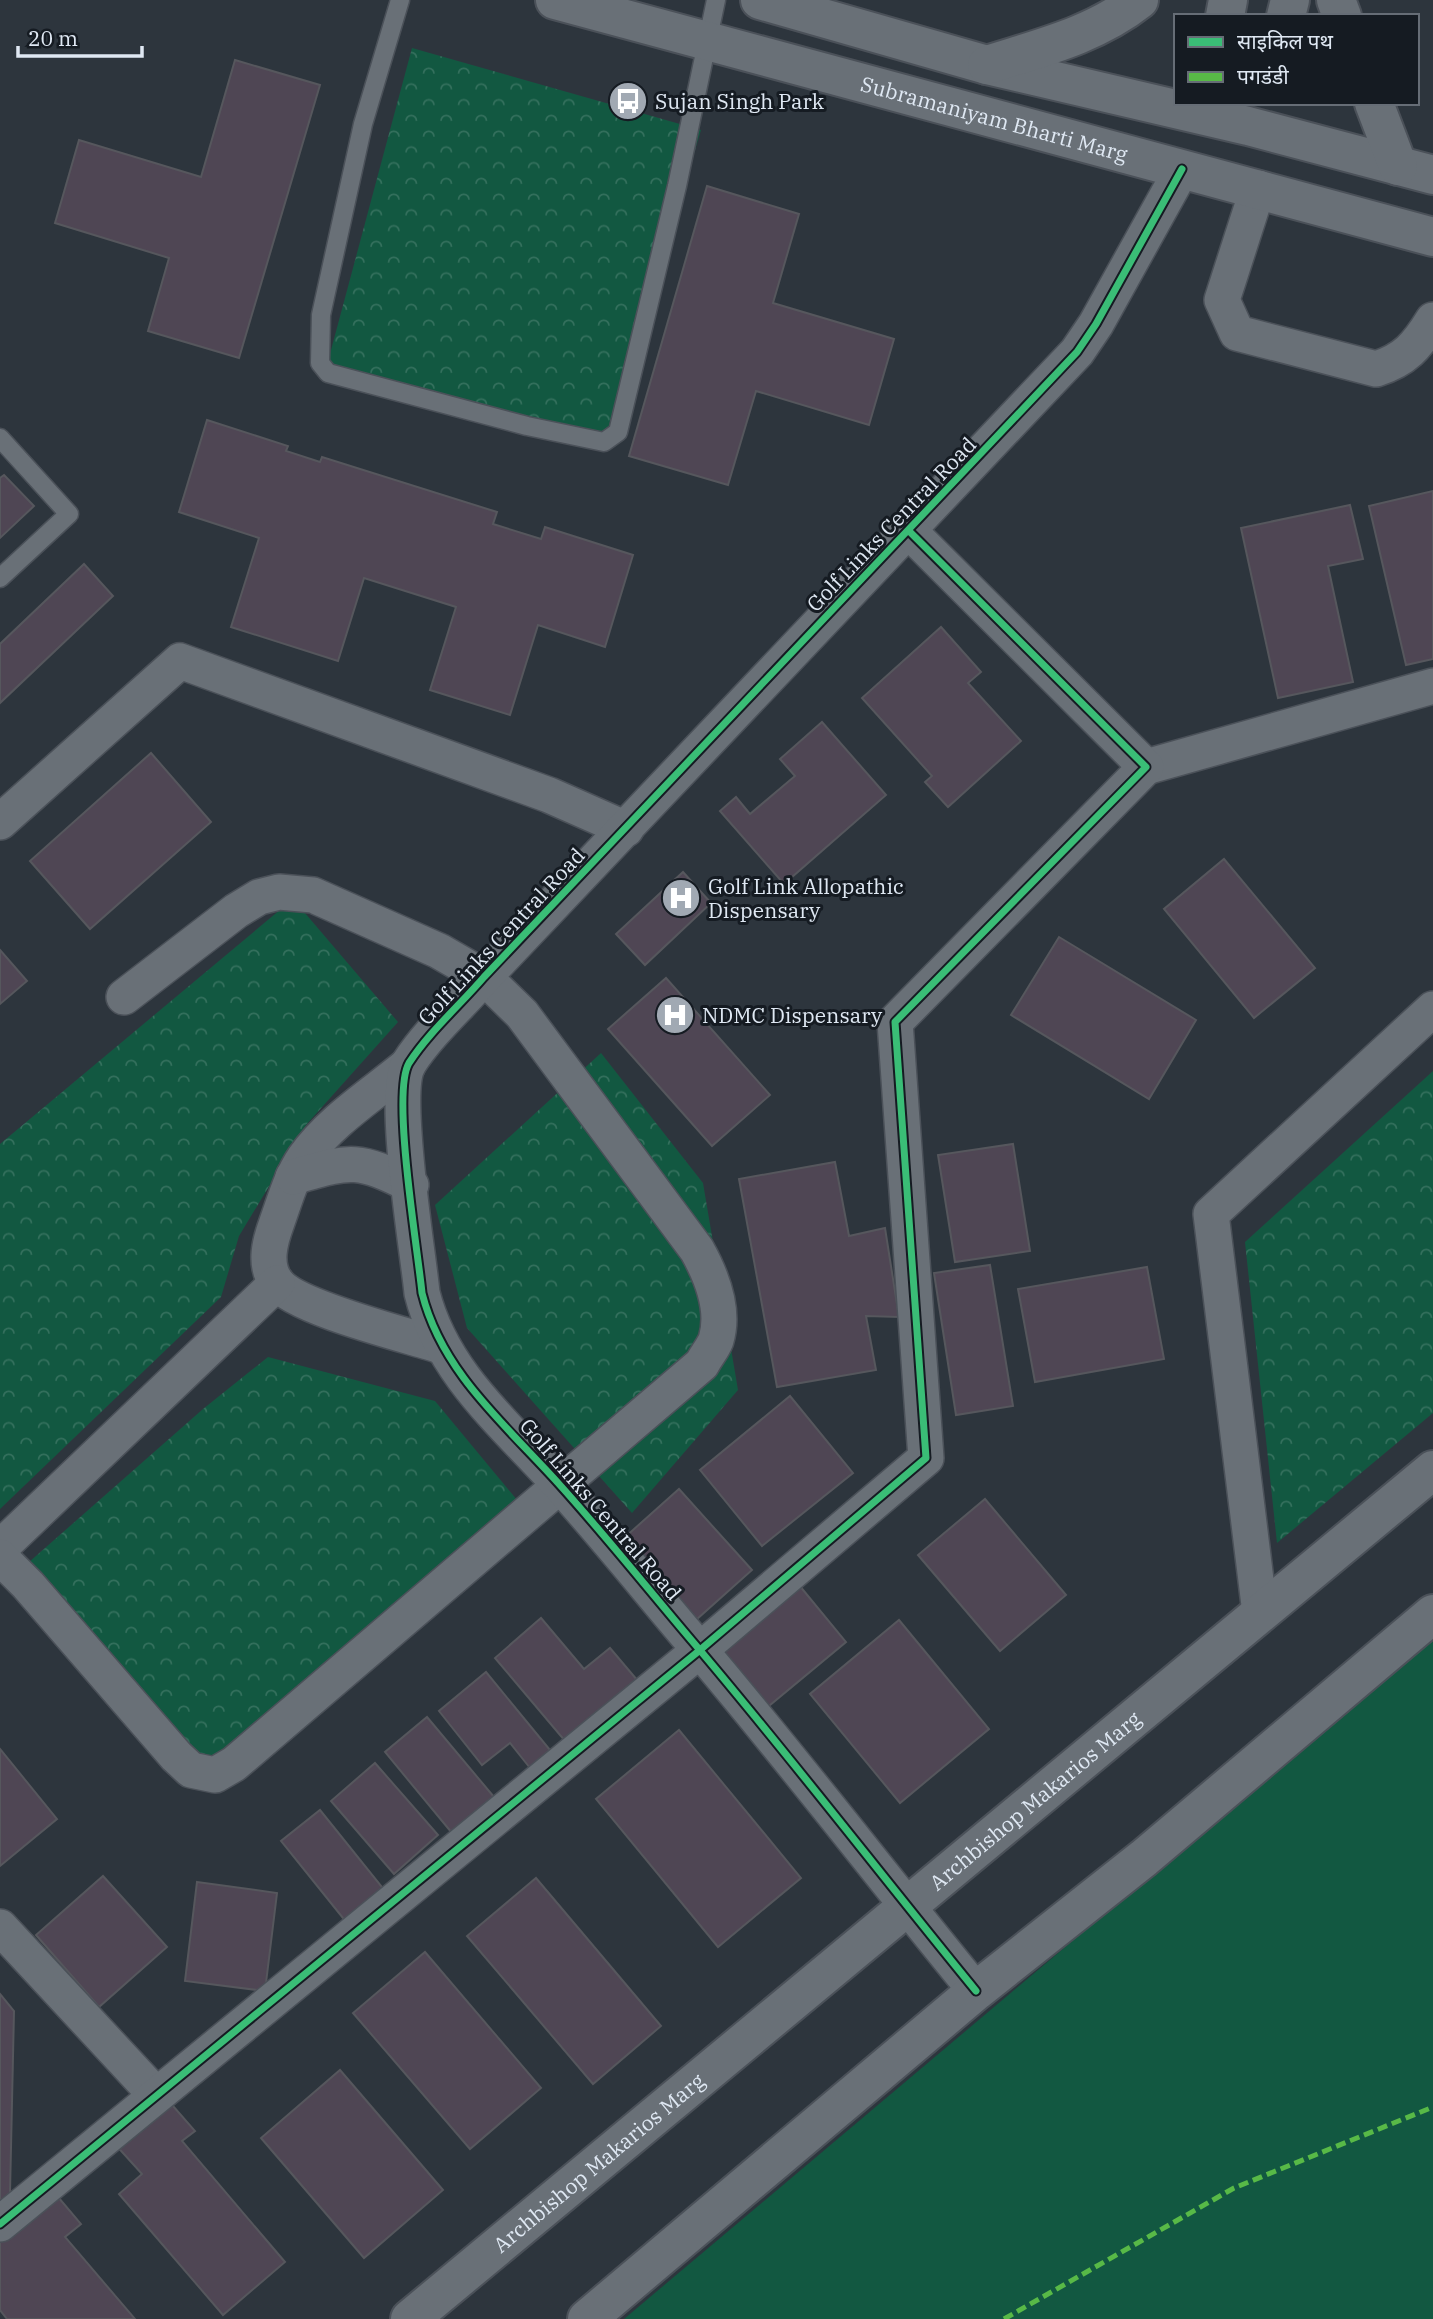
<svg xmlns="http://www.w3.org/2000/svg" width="1433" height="2319" viewBox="0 0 1433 2319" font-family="'IBM Plex Serif','Noto Sans Devanagari',serif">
<defs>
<pattern id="park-crowns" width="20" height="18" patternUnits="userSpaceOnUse" patternTransform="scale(1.75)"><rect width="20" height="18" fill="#125841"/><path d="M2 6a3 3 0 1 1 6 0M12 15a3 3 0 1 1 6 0" fill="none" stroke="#34705d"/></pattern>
</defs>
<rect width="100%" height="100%" fill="#2d353d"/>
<!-- grass -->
<path fill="#125841" d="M1433,1637V2319H624Z"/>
<!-- park -->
<g fill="url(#park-crowns)">
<path d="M412,48L701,130L605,452L327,365Z"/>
<path d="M293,899L398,1022L306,1125L239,1236L221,1297L0,1509V1144Z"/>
<path d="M601,1053L703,1183L738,1390L632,1513L467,1328L435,1205Z"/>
<path d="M1433,1071V1413L1277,1543L1245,1242Z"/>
<path d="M268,1357L435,1401L522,1506L204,1777L20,1570L203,1409Z"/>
</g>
<!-- building -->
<g fill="#4f4654" stroke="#56575d" stroke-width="2">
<path d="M235,60L320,85L239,358L148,331L169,258L55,223L79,140L201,177Z"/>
<path d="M707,186L799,214L773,303L894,339L869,425L756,391L728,485L629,456Z"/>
<path d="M207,420L288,446L286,451L320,462L322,457L497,512L493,524L541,539L545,527L633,555L605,647L538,625L510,715L430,690L456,607L364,578L338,661L231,627L259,538L179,512Z"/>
<path d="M4,475L34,506L0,538V478Z"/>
<path d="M1433,491V659L1406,665L1369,506Z"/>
<path d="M1350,505L1363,559L1328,566L1353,682L1278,698L1241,528Z"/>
<path d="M84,564L113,596L0,703V644Z"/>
<path d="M941,627L981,672L968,683L1021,741L948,807L925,782L932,776L862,698Z"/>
<path d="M822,722L886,795L784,884L720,811L736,797L750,814L795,776L780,759Z"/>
<path d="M151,753L211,822L90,929L30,861Z"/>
<path d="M1224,859L1315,968L1254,1018L1164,909Z"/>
<path d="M683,872L711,903L645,965L616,934Z"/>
<path d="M1059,937L1196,1020L1149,1099L1011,1015Z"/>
<path d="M0,950L27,981L0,1004Z"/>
<path d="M666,978L770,1095L712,1146L608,1029Z"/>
<path d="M1013,1144L1030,1251L955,1262L938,1155Z"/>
<path d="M835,1162L849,1236L885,1228L899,1317L866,1316L876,1370L777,1387L739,1179Z"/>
<path d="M990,1265L1013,1406L956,1415L934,1273Z"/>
<path d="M1147,1267L1164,1359L1035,1382L1018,1289Z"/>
<path d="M790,1396L853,1473L762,1546L700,1470Z"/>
<path d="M679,1489L752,1570L697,1619L624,1538Z"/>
<path d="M985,1499L1066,1595L1000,1651L918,1555Z"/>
<path d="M799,1585L846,1642L764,1710L717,1654Z"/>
<path d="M541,1618L584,1669L610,1648L643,1687L571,1748L495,1658Z"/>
<path d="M899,1620L989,1729L900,1803L810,1694Z"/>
<path d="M486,1672L559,1761L530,1768L510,1743L482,1765L439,1711Z"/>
<path d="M427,1717L494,1797L452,1833L385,1752Z"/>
<path d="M679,1730L801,1878L718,1947L596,1799Z"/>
<path d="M0,1749L57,1819L0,1866Z"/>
<path d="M375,1763L438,1835L394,1874L331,1801Z"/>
<path d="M320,1810L390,1897L351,1928L281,1841Z"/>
<path d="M103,1876L167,1947L99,2007L36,1935Z"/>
<path d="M536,1878L661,2026L593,2084L467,1936Z"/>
<path d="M197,1882L277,1893L265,1991L185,1981Z"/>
<path d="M425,1952L541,2088L470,2149L353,2013Z"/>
<path d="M0,1994L14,2011L10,2193L0,2202Z"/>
<path d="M340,2070L443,2190L364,2258L261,2138Z"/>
<path d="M166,2098L195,2131L182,2141L285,2262L223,2315L119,2194L142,2174L114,2143Z"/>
<path d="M53,2191L81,2224L65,2237L135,2319H7L0,2310V2237Z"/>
</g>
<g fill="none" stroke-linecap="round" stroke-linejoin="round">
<!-- lane casing -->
<g stroke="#4b5159" stroke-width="21">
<g id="lane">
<path d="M400,0L363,124L321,315L320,363L328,373L527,426L604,442L618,432L677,186L716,0"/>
<path d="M0,438L69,514L0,578"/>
</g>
</g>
<!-- street casing -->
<g stroke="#4b5159" stroke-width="38">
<g id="street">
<path d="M1258,188L1222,300L1237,333L1376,369C1405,360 1417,346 1433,320"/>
<path d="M1146,767L1433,686"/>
<path d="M0,822L180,661L549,795L626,829"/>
<path d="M408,1065C373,1094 330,1121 304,1158C291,1177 285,1200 277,1222C270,1241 263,1265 277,1283C296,1308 407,1335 441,1346"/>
<path d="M293,1177C350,1161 356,1157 411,1185"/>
<path d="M0,1548L277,1283"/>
<path d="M0,1557L28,1585L176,1756L191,1770L215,1775L234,1764L702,1364C706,1356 713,1348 716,1340C725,1310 711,1275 697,1250L522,1014L484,977L439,951L313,895L279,892L259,897L236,911L124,997"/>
<path d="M1260,1613L1211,1214L1433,1009"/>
<path d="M0,1927L156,2095"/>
<path d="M976,1991C881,1875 790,1756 693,1642C648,1589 605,1535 559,1484C506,1425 442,1373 422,1293C418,1251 391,1093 409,1063C429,1032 460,1005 484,977L1077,352L1096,324L1182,169"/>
<path d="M0,2224L700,1650L926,1458L895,1022L1146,767L909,531"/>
</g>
</g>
<!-- secondary casing -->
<g stroke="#4b5159" stroke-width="42">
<g id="secondary">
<path id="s1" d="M555,0L1433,237"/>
<path d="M760,0L987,65L1248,126L1433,175"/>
<path d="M1336,0L1342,16"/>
<path d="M1225,16L1228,0"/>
<path d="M1286,16L1290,0"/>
<path d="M987,65C1040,48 1095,35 1139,0"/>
<path d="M1374,103L1398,166"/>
<path id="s2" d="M410,2319L1433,1470"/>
<path d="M587,2319L976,1991L1144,1858L1433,1614"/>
</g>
</g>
<!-- lane -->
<use href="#lane" stroke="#697077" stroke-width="18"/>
<!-- street -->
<use href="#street" stroke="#697077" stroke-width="35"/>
<!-- secondary -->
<use href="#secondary" stroke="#697077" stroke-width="38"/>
<!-- quiet -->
<path stroke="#58b947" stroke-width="5" stroke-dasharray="10 5" stroke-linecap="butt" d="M1004,2319L1234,2188L1433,2107"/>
<!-- cycleway casing -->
<g stroke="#151b22" stroke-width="11">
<g id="cycleway">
<path d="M976,1991C881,1875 790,1756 693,1642C648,1589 605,1535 559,1484C506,1425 442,1373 422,1293C418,1251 391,1093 409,1063C429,1032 460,1005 484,977L1077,352L1096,324L1182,169"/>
<path d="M0,2224L700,1650L926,1458L895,1022L1146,767L909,531"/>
</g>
</g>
<!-- cycleway -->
<use href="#cycleway" stroke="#3abd76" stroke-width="7"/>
</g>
<!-- icons -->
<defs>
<g id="bus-disc" transform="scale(2.0125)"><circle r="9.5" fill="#a1a9b3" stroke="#151b22"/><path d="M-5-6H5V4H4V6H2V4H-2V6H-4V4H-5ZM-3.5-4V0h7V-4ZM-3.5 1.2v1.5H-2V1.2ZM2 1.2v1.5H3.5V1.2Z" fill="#fff"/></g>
<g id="hospital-disc" transform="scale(2.0125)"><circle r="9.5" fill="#a1a9b3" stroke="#151b22"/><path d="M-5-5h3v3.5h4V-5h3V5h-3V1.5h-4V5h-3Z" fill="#fff"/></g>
</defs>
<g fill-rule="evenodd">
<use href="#bus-disc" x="628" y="101"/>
<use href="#hospital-disc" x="681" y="898"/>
<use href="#hospital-disc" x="675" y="1015"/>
</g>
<g text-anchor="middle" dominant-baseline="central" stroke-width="6" stroke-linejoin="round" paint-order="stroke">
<!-- poi labels -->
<g font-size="21" fill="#dfe8f3" stroke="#151b22" text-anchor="start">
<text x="655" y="101">Sujan Singh Park</text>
<text x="708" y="886">Golf Link Allopathic<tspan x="708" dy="24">Dispensary</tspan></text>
<text x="702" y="1015">NDMC Dispensary</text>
</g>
<!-- street labels -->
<g font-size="21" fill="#dfe8f3" stroke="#151b22">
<text stroke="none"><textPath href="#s1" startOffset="455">Subramaniyam Bharti Marg</textPath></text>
<text transform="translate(891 524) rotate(-46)">Golf Links Central Road</text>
<text transform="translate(501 936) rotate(-47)">Golf Links Central Road</text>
<text transform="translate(601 1509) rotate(49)">Golf Links Central Road</text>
<text stroke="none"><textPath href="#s2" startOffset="812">Archbishop Makarios Marg</textPath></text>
<text stroke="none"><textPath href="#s2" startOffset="245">Archbishop Makarios Marg</textPath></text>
</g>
</g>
<!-- legend -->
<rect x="1174" y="14" width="245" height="91" fill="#151b22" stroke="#666d76" stroke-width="2"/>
<rect x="1188" y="37" width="35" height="10" fill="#3abd76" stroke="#666d76" stroke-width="2"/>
<text x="1237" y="49" font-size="21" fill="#dfe8f3">साइकिल पथ</text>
<rect x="1188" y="72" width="35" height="10" fill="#58b947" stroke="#666d76" stroke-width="2"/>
<text x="1237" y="84" font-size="21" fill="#dfe8f3">पगडंडी</text>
<!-- scale -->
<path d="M18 46v10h124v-10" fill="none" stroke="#dfe8f3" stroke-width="3.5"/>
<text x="28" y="46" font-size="21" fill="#dfe8f3" stroke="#151b22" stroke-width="5" paint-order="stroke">20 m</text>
</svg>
